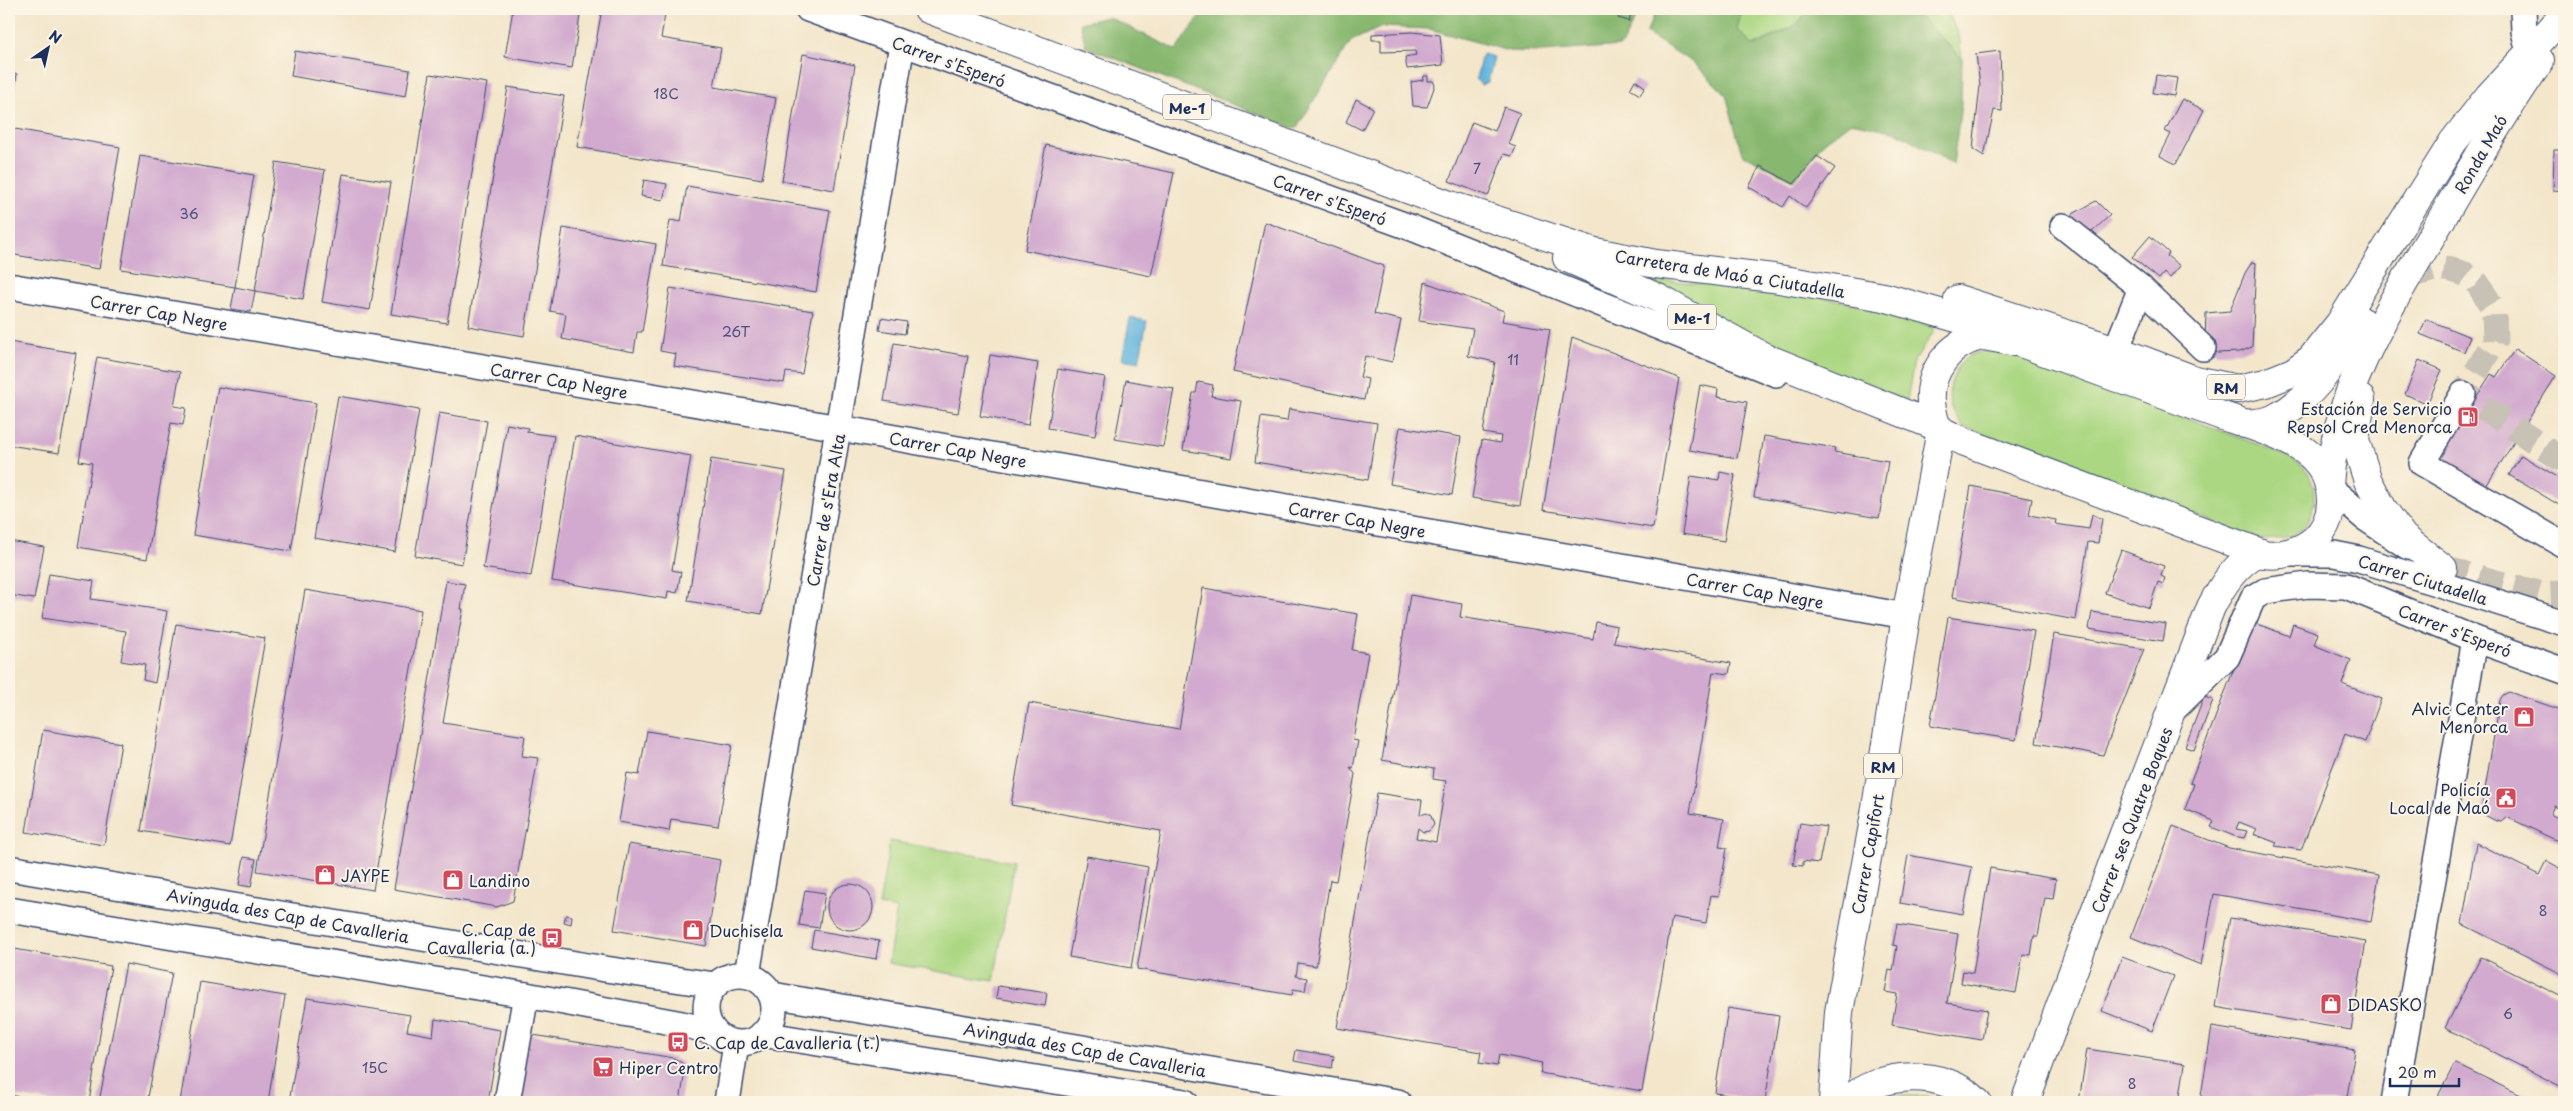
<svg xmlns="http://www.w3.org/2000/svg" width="2573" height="1111" viewBox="0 0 2573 1111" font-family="'Playpen Sans',sans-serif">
<rect width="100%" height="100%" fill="#fcf5e5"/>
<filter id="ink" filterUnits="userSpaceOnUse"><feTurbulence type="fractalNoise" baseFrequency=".02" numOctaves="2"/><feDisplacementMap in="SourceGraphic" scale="10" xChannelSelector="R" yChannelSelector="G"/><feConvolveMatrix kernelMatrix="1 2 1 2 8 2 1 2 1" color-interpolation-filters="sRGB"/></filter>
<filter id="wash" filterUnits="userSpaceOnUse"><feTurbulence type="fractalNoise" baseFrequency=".0096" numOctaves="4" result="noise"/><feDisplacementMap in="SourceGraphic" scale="20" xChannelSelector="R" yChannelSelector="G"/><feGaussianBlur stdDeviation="1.12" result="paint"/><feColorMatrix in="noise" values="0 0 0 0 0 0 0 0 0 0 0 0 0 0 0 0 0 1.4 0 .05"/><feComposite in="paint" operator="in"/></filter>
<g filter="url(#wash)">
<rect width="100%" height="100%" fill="#f3e6cb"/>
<!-- green -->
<g fill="#abd782" stroke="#638370">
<path d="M1742,9H1812L1794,26L1753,46L1737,29Z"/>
<path d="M1909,9H1946L1959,35L1962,59L1926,22Z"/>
<path d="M1653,279L1811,295L1857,304L1920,321L1935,330L1914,361L1907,401L1783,355L1654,285Z"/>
<path d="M2006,349L2285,455C2292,460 2303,465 2307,471C2317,488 2317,514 2301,529C2291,539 2274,539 2261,540L1963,426C1960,421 1955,416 1952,410C1944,394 1955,362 1971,355C1982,350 1994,350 2006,349Z"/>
<path d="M890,841L1014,862L994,981L888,963L897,909L879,906Z"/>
<path d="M1899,1095L1927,1096L1942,1102H1876Z"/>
</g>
<!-- forest -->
<g fill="#88b870" stroke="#527467">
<path d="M1205,9H1640L1621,46L1542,52L1509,51L1429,29L1382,27L1351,41L1296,129L1086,47L1080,23L1108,17L1176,50Z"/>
<path d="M1657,9H1742L1737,29L1754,46L1794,26L1812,9H1909L1926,22L1962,59L1961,105L1953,164L1897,132L1851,122L1823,143L1794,180L1742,154L1726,95L1695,64L1646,33Z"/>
</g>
<!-- water -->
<g fill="#61b4dd" stroke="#3e729e">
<path d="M1482,54L1494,57L1488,82L1481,85L1476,79Z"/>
<path d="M1130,318L1147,321L1139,362L1122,359Z"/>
</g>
<g id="blocks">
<!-- building -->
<g fill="#d2aacf">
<path d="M513,9H581L572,68L505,57Z"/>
<path d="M602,9H666L661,38L721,48L714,87L776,98L762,179L577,147Z"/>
<path d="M1620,9L1632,10L1629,21L1618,18Z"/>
<path d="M1412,32L1440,35L1443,65L1407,69L1405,57L1416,55L1415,51L1381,52V40H1372V34Z"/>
<path d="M295,51L410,70L406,96L291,76Z"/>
<path d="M2000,51L2002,111L1994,110L1984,156L1973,149L1980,86L1976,54Z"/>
<path d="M803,54L855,65L834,190L782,181Z"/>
<path d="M9,72L17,74L10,117H9Z"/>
<path d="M430,74L487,83L447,323L391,314Z"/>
<path d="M2156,75L2177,78L2174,96L2153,93Z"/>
<path d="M1424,76H1428V81H1433L1435,85L1427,107L1413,106L1411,82L1423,80Z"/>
<path d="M1635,80L1645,87L1640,95L1630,89Z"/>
<path d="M508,87L564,96L524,336L468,326Z"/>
<path d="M1356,99L1373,108L1362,130L1346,122Z"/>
<path d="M2182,99L2204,110L2176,164L2160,156L2171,134L2165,131Z"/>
<path d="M1504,107L1520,113L1508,144L1516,147L1512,156L1504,154L1488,196L1449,181L1472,122L1495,131Z"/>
<path d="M9,128L120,147L99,269L9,254Z"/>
<path d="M1046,145L1174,173L1151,276L1025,250Z"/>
<path d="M2554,150H2564V191L2553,190Z"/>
<path d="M140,156L254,175L235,287L255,291L251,312L231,309L235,287L121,269Z"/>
<path d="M1817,156L1835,168L1806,208L1790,196L1783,207L1749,187L1760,166L1794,184Z"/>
<path d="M276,162L325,170L303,299L255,291Z"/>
<path d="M343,174L391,182L370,310L322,302Z"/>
<path d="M644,180L667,184L663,200L641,196Z"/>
<path d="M687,186L830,210L816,292L663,266L670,220L681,222Z"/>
<path d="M2096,201L2110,215L2090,234L2072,218L2073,214Z"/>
<path d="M1265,222L1384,266L1374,314L1401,320L1392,362L1365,356L1360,377L1368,379L1364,400L1233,372Z"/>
<path d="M563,228L656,244L642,332H637L634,352L562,339L566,314L550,311Z"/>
<path d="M2150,236L2169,253L2167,256L2180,266L2170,278L2164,273L2159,279L2132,257Z"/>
<path d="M2252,262L2256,263L2252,347L2240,352L2217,353L2205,342L2206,313L2230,311L2245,273Z"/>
<path d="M1425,282L1504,311L1502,321L1550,329L1520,506L1472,498L1482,440L1500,443L1501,436L1483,433L1495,362L1468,356L1473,329L1419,321Z"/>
<path d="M670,288L813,311L802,374L786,372L784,383L674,366L676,354L660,351Z"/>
<path d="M881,318L907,322L905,334L879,330Z"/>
<path d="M2426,319L2470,337L2464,352L2420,334Z"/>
<path d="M1572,337L1679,378L1653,528L1543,510Z"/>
<path d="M9,342L76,353L59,453L9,445Z"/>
<path d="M894,343L968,356L958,413L884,401Z"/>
<path d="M2515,349L2556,376L2481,494L2434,463L2491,374L2496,377Z"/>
<path d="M990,355L1038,363L1028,425L980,416Z"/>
<path d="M97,357L180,372L174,406L186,408L183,425L171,423L147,559L78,547L92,463L79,461Z"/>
<path d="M2419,360L2442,370L2427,404L2405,394Z"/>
<path d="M1058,369L1105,377L1095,436L1048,428Z"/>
<path d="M1126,380L1174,389L1163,447L1115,439Z"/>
<path d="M1198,382L1213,385L1211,396L1241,401L1231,458L1183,450L1193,393H1196Z"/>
<path d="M1700,385L1718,389L1717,397L1747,402L1737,458L1689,450Z"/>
<path d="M218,387L316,403L291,551L193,535Z"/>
<path d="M338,396L419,410L395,552L314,538Z"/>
<path d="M1289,409L1377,423L1368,480L1255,462L1261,417L1287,421Z"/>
<path d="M439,413L487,421L462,564L415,556Z"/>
<path d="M507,424L528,428L527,432L554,436L531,576L483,568Z"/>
<path d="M1400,427L1461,437L1452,495L1390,484Z"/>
<path d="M575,436L691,456L672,570L681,572L677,593L668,591L667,599L552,581Z"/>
<path d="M1764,436L1835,448L1834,452L1888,461L1879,518L1754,497Z"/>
<path d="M2521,455L2564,481V508L2509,475Z"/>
<path d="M711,459L786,471L762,614L688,601Z"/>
<path d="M1720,472L1735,475L1724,541L1682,534L1691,476L1719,480Z"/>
<path d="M1971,486L2032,499L2029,515L2056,520L2055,524L2089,529L2092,514L2102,519L2098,543L2088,542L2076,620L1952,597Z"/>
<path d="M9,541L44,547L34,599L9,595Z"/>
<path d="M2121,550L2164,566L2161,576L2165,578L2163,584L2158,582L2149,608L2105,593Z"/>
<path d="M49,574L94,581L91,599L167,611L155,683L143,680L145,665L121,661L126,631L42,618Z"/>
<path d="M446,581L465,584L461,609H463L443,723L525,736L522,756L538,758L513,901L497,907L394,889Z"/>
<path d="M1203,588L1358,614L1352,650L1368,653L1353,740L1358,741L1353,768L1350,767L1355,774L1336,881L1330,880L1316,966L1298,963L1296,976L1307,978L1305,991L1293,989L1292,995L1137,969L1161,831L1011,805L1029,703L1179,729Z"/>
<path d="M305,590L421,610L373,890L257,871Z"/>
<path d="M1410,595L1462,604L1460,617L1593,639L1596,622L1617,626L1614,643L1731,663L1729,674L1713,672L1690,813L1724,819L1719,847L1727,848L1719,896L1711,895L1706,923L1672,917L1642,1091L1540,1073L1542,1063L1499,1055L1497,1066L1479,1063L1481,1052L1337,1028L1377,793L1422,800L1420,815L1427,813L1431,816L1434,825L1429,831L1423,832L1418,828L1416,838L1436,842L1446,781L1433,779L1434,769L1382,760Z"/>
<path d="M2092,612L2166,624L2163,641L2089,629Z"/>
<path d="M1948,617L2034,631L2016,740L1930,726Z"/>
<path d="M2252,622L2289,636L2293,624L2318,633L2314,645L2351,660L2342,684L2381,699L2365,742L2345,734L2301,850L2275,846L2277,843L2254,834L2257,829L2239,822L2236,829L2247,831L2244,838L2234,836L2211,827L2214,821L2185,809L2194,784L2190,783Z"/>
<path d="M176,624L265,638L230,846L141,831Z"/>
<path d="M2054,634L2144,649L2103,755L2036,743Z"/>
<path d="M2509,692L2564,711V811L2554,806L2550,814L2564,821V844L2507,817L2501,822L2496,821L2481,813L2500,700L2503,695Z"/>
<path d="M2204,697L2213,700L2194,750L2185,747Z"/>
<path d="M43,730L121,743L104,845L26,832Z"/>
<path d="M647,731L732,745L718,826L671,819L669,831L619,822L627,773L639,775Z"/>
<path d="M1800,823L1826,827L1819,863L1803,861V866L1793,865Z"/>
<path d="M2173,826L2229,848L2379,875L2371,922L2214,894L2201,965L2131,937Z"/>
<path d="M2476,843L2540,875L2547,861L2564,870V975L2462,924Z"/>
<path d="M629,844L720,860L706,946L614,930Z"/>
<path d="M1908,855L1972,867L1963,914L1900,903Z"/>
<path d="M1087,856L1148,867L1131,968L1069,957Z"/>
<path d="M244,857L256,859L251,887L239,885Z"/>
<path d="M1990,868L2056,879L2053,899L2045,898L2038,936H2034L2031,955L2023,954L2016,993L1961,983L1963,971L1973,973Z"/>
<circle cx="850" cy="907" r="23"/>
<path d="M805,890L825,893L819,928L799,925Z"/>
<path d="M566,915L572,916L571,924L564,922Z"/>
<path d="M2230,918L2366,941L2351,1030L2215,1007Z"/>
<path d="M1897,924L1958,934L1947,1003L1987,1010L1982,1040L1892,1025L1897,994L1885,992L1889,970L1893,971L1897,946L1893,945Z"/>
<path d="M814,930L879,941L876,959L811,947Z"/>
<path d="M9,948L111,966L89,1102H52L9,1095Z"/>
<path d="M2122,957L2173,976L2152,1031L2102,1011Z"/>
<path d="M2481,957L2564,998V1088L2445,1028Z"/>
<path d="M126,964L172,973L147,1102H99Z"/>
<path d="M200,982L285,996L268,1102H180Z"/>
<path d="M998,986L1047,993L1045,1006L996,998Z"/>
<path d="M307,998L410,1015L407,1031L433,1036L435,1019L500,1030L488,1102H289Z"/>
<path d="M1728,1008L1779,1016L1765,1101L1715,1093Z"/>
<path d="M2212,1027L2355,1050L2346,1102H2200Z"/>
<path d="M527,1034L674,1058L682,1063L685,1071L680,1102H515Z"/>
<path d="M2087,1049L2185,1064L2179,1102H2079Z"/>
<path d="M1296,1050L1334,1056L1332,1068L1294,1061Z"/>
<path d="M2455,1063L2534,1102H2435Z"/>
</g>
</g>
</g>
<g filter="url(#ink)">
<use href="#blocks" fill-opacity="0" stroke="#3b4a6e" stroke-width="1"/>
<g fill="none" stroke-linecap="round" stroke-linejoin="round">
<!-- minor-tunnel -->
<g stroke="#c8c1b5" stroke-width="25" stroke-dasharray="25 12" stroke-linecap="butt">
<path d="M2408,276L2438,268L2452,270L2465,274L2478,284L2494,310L2495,340L2463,394L2564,461"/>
<path d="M2443,568L2542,594L2564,593"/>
</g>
<!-- minor casing -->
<g stroke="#3b4a6e" stroke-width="28">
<g id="minor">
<path d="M808,9L1412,228L1776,374"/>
<path d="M2523,9L2524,31L2529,52"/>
<path d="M2063,226L2141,288L2116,350"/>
<path d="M9,286L839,428L1906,616"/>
<path d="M2141,288L2203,348"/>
<path d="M2463,394L2422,463L2564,545"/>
<path d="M2330,488L2365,518L2408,547"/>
<path d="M2286,554H2334L2359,559L2561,622"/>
<path d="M2174,709L2227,657L2253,598L2265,591L2308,585L2346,586L2475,639L2564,671"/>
<path d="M9,868L605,969L715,985"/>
<path d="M9,910L526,995L682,1024L714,1032"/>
<circle cx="740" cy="1009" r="34"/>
<path d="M747,975L902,44"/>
<path d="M772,995L1398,1102"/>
<path d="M762,1034L1185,1102"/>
<path d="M507,1102L526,995"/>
<path d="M727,1102L736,1044"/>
<path d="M2394,1102L2475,639"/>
</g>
</g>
<!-- major casing -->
<g stroke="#3b4a6e" stroke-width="30">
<g id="major">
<path d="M928,9L1447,204L1595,252L1656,264L1773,278L1884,297L1981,325L2012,340"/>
<path d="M1567,258L1658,298L1766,358L1938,427"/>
<path d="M1958,299L2116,350L2195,380L2237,389L2266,383L2293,372L2311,359L2340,323L2453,142L2489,96L2564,15"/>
<path d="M1984,336L2021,343C2085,366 2150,390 2214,413C2242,423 2282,434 2305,451C2334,472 2341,515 2314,540C2301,551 2281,557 2264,554L1965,442C1958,438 1947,435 1941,430C1934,425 1934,416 1932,409C1925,374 1950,341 1984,336Z"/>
<path d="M2361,399L2355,440L2368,481L2383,509L2403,537L2443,568"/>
<path d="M2244,424C2254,423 2266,423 2275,418C2314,398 2339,356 2360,320"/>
<path d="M2329,485C2335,390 2391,305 2438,225C2471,169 2503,114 2540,61"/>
<path d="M1833,1102L1839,1012L1875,814L1906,616L1941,430"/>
<path d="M1847,1102C1879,1070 1945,1068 1977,1102"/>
<path d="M2025,1102L2115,857L2211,607C2223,584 2235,565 2258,552"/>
</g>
</g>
<!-- minor -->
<use href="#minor" stroke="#fff" stroke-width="25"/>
<!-- major -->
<use href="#major" stroke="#fff" stroke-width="28"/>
</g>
</g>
<!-- icons -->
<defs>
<g id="fuel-square" transform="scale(1.125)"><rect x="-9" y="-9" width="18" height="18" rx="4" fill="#d1495b" stroke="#fcf5e5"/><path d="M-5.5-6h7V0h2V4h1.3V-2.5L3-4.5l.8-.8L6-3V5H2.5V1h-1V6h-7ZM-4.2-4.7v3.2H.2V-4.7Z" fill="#fff"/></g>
<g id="shop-square" transform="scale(1.125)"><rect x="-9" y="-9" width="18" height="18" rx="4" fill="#d1495b" stroke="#fcf5e5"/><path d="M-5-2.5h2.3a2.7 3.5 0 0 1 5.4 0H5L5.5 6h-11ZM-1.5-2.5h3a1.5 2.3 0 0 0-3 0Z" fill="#fff"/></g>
<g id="civic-square" transform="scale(1.125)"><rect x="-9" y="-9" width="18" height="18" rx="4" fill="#d1495b" stroke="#fcf5e5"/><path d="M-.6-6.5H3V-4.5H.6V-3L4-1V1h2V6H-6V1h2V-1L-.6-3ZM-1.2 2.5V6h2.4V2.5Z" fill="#fff"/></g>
<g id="bus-square" transform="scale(1.125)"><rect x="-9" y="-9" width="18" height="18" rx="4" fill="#d1495b" stroke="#fcf5e5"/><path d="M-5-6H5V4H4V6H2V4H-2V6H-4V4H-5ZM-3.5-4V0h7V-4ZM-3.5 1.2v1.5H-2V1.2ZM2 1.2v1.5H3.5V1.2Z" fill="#fff"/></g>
<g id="supermarket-square" transform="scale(1.125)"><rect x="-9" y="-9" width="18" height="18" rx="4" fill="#d1495b" stroke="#fcf5e5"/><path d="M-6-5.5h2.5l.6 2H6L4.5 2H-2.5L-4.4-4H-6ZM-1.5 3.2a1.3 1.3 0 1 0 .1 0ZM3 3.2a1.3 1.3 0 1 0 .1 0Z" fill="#fff"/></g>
</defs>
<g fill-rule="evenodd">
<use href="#fuel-square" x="2468" y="417"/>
<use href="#shop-square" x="2524" y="717"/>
<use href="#civic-square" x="2506" y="798"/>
<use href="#shop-square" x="325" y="875"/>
<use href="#shop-square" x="453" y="880"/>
<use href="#shop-square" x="693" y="930"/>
<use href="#bus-square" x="552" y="938"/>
<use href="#shop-square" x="2331" y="1004"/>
<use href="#bus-square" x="678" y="1042"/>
<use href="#supermarket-square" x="603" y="1067"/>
</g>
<g text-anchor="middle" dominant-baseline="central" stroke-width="4" stroke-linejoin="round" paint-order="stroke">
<!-- number labels -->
<g font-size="14" fill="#494e7a">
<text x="666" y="93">18C</text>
<text x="1477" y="168">7</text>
<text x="189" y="213">36</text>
<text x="736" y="331">26T</text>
<text x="1513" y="359">11</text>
<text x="2543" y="910">8</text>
<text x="2508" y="1013">6</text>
<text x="375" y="1067">15C</text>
<text x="2132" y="1083">8</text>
</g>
<!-- shield labels -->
<g fill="#fcf5e5" stroke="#5e6a86" stroke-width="1">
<rect x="1163" y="94.5" width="48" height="25" rx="4"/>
<rect x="1668" y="304.5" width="48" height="25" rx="4"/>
<rect x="2207" y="374.5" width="38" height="25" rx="4"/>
<rect x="1864" y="753.5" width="38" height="25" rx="4"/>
</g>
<g font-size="15" font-weight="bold" fill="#1b2f5e">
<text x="1187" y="107">Me-1</text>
<text x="1692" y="317">Me-1</text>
<text x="2226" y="387">RM</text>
<text x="1883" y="766">RM</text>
</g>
<!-- street labels -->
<g font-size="16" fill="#1b2f5e" stroke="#fcf5e5">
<text transform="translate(949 61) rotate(20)">Carrer s'Esperó</text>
<text transform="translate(2480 154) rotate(-60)">Ronda Maó</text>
<text transform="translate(1330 199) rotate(20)">Carrer s'Esperó</text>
<text transform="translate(1730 273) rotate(9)">Carretera de Maó a Ciutadella</text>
<text transform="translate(159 312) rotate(10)">Carrer Cap Negre</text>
<text transform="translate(559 380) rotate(10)">Carrer Cap Negre</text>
<text transform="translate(958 449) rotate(10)">Carrer Cap Negre</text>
<text transform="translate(825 510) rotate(-80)">Carrer de s'Era Alta</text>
<text transform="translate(1357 519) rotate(10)">Carrer Cap Negre</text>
<text transform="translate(2423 579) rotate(17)">Carrer Ciutadella</text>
<text transform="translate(1755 590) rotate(10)">Carrer Cap Negre</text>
<text transform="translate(2455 630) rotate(21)">Carrer s'Esperó</text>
<text transform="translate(2131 820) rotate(-69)">Carrer ses Quatre Boques</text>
<text transform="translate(1867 854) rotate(-80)">Carrer Capifort</text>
<text transform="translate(288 915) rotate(10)">Avinguda des Cap de Cavalleria</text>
<text transform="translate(1085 1049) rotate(10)">Avinguda des Cap de Cavalleria</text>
</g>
<!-- poi labels -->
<g font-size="16" fill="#1b2f5e" stroke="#fcf5e5" text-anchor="start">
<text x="2452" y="408" text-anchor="end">Estación de Servicio<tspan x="2452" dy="18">Repsol Cred Menorca</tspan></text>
<text x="2508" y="708" text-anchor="end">Alvic Center<tspan x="2508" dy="18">Menorca</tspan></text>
<text x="2490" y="789" text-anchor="end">Policía<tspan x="2490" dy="18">Local de Maó</tspan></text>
<text x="341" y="875">JAYPE</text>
<text x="469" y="880">Landino</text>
<text x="536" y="929" text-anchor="end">C. Cap de<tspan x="536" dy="18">Cavalleria (a.)</tspan></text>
<text x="709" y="930">Duchisela</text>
<text x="2347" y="1004">DIDASKO</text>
<text x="694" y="1042">C. Cap de Cavalleria (t.)</text>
<text x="619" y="1067">Hiper Centro</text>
</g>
</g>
<!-- margin -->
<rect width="2573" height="1111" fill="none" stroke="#fcf5e5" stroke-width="30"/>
<!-- north arrow -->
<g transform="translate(48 48) rotate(34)" stroke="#fcf5e5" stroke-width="4" paint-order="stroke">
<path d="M0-4L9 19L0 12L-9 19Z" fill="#1b2f5e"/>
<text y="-8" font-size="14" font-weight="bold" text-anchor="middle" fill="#1b2f5e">N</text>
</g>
<!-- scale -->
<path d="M2390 1078v8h69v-8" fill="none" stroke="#1b2f5e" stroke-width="2.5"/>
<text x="2398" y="1078" font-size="15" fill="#1b2f5e" stroke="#fcf5e5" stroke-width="4" paint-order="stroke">20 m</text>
</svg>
